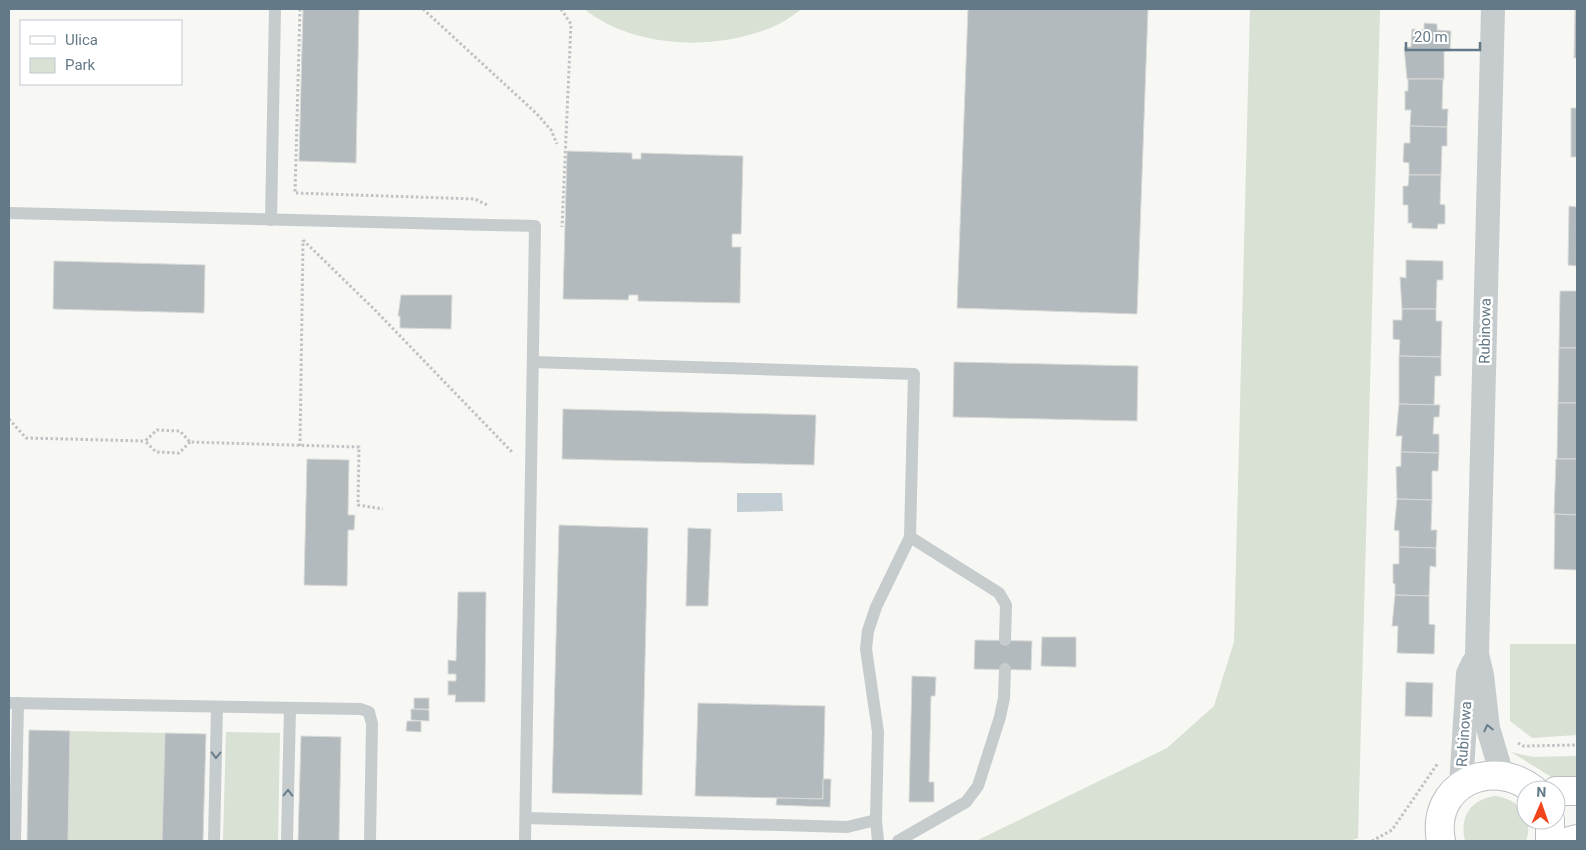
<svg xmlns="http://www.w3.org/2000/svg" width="1586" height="850" viewBox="0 0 1586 850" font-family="Roboto,sans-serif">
<rect width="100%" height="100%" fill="#f7f7f4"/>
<!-- green -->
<g fill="#d9e0d4">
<path d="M584,9H802C794,14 786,21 777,25C718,52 635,49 584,9Z"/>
<path d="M1250,9H1380L1358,838L1349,841H976L1167,748L1214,706L1234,642Z"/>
<path d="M1510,644H1577V735L1532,738L1510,721Z"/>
<path d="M70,731L165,733L162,841H68Z"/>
<path d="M226,732L280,733L278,841H223Z"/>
<path d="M1511,752L1533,757L1577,756V779L1553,778Z"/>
<path d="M1495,796C1520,799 1534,818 1526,841H1465C1459,817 1471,799 1495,796Z"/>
</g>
<!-- water -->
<path fill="#c2ced3" d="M737,493H782L783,511L737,512Z"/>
<!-- building -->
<g fill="#b2babe" stroke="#d9d9d6">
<path d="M303,9H359L356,163L299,161Z"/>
<path d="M968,9H1148L1137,314L957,308Z"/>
<path d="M1575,9H1577V58H1574Z"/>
<path d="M1424,23L1437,24V30L1451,31L1450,51H1444V79H1407L1404,47H1411L1412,29L1424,30Z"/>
<path d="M1408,79H1443L1442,109H1448L1447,127L1410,126L1411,110H1405V91H1408Z"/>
<rect x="1571" y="108" width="6" height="49"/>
<path d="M1410,126L1447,127V146H1442L1441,175H1409V163L1403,162L1404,143H1410Z"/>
<path d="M567,151L632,153V159H641V153L743,156L741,234H732V247H741L740,303L638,301V295H629L628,300L563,299Z"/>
<path d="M1409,175H1441L1440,204L1445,205V224H1438L1437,229L1412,228V223H1408V205H1403V186H1408Z"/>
<path d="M1569,206L1577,207V266L1568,265Z"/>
<path d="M1406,260L1443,261V280H1437L1436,309H1402L1400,277L1406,278Z"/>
<path d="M54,261L205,265L204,313L53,309Z"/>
<path d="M1560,291H1577V348H1559Z"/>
<path d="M401,295H452L451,329L400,328V316H398Z"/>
<path d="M1402,309H1436V321H1442L1441,357L1399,356L1400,340L1393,339V320H1402Z"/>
<path d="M1559,348H1577V403H1558Z"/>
<path d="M1399,356L1441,357V376H1435L1434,405L1399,404Z"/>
<path d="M954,362L1138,366L1137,421L953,417Z"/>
<path d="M1558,403H1577V459H1557Z"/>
<path d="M1399,404L1440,405L1439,417H1434L1433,434H1439V453L1401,452L1402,436H1396Z"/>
<path d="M563,409L816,415L814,465L562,459Z"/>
<path d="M1401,452L1439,453L1438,471H1432V500L1397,499L1396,467L1401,466Z"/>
<path d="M307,459L349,460L348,515H355L354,530H348L347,586L304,585Z"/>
<path d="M1556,459H1577V515L1554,514Z"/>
<path d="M1397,499L1432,500L1431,530H1437L1436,548L1399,547V531L1394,530Z"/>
<path d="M1555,514L1577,515V570L1554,569Z"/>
<path d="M559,525L648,528L642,795L552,793Z"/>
<path d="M688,528L711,529L708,606H686Z"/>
<path d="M1399,547L1436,548V567L1430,566L1429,596L1395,595V584L1393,583V564H1399Z"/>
<path d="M458,592H486L485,702H455L456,695H448V681H456V674H448V660L456,661Z"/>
<path d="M1395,595L1429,596V624L1435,625L1434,654L1397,653L1398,626H1392Z"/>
<path d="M1042,637H1076V667L1041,666Z"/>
<path d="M975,640L1032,641L1031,670L974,669Z"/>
<path d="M912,676L936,677L935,696H931L929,782H934V802H909Z"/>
<path d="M1406,682L1433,683L1432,717L1405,716Z"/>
<rect x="414" y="698" width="15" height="11"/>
<path d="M698,703L825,706L823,799L695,796Z"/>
<path d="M411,709L429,710V721L411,720Z"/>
<path d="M407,721H421V732L406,731Z"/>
<path d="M29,730L70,731L68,841H27Z"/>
<path d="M165,733L206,734L203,841H162Z"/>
<path d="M301,736L341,737L339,841H298Z"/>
<path d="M823,779H831L830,807L776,805L777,798L823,799Z"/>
</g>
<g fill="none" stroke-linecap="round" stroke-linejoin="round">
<!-- secondary casing -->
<g stroke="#b8bec2" stroke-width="30">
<g id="secondary">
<path d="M1556,791H1577"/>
<path d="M1441,841C1430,785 1491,756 1534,790"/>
<path d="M1550,841V820"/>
<path d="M1570,841L1577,839"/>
</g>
</g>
<!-- path -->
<g stroke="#c0c2c4" stroke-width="3" stroke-dasharray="2.5 2.5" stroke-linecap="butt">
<path d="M300,9L295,193L475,199L489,206"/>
<path d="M423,9L537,114L551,130L557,144"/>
<path d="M561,9L571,24L562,227"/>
<path d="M303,240L375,310L513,453"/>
<path d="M9,419L26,438L145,441"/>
<path d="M190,442L179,453L156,452L145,441L157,430L180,431L190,442L359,447L358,505L383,509"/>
<path d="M300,446L303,240"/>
<path d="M1518,743L1523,746L1577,745"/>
<path d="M1372,841L1392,830L1438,763"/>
</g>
<!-- lane -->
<g stroke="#c6cbcd" stroke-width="12">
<path d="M9,213L535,226L525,841"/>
<path d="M271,220L275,9"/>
<path d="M533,362L914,374L910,537L876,607L868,631L866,649L878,732L876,820L878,841"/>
<path d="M910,537L999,593L1006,605L1005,640"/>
<path d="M9,703L361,709L369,712L372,724L370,841"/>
<path d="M526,818L847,827L876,820"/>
<path d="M15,841L18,703"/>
<path d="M214,841L217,707"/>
<path d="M287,841L290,708"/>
<path d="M898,841L966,802L978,786L1000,717L1004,698L1005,669"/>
</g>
<!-- street -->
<g stroke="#c6cbcd" stroke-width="24">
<path d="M1493,9L1477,654L1482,675L1488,728L1502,775"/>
<path d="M1461,786L1468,674L1473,663"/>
</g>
<!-- secondary -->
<use href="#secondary" stroke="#fff" stroke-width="28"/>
</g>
<!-- one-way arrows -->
<defs><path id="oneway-chevron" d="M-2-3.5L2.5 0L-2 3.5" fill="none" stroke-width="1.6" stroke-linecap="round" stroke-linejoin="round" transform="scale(1.25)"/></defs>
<g stroke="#697d8a">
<use href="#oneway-chevron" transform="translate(1488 728) rotate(-103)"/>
<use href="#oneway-chevron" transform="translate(216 755) rotate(91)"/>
<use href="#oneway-chevron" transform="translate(288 793) rotate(-89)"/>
</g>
<g text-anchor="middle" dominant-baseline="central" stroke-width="5" stroke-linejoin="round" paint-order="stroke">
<!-- street labels -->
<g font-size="15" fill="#647987" stroke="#fff">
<text transform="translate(1485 331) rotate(-89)">Rubinowa</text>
<text transform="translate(1464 734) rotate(-86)">Rubinowa</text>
</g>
</g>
<!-- border -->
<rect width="1586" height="850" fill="none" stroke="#647987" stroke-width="20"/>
<!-- legend -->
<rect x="20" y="20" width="162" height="65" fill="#ffffff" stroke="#c1c9cf"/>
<rect x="30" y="36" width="25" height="8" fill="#ffffff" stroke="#c1c9cf"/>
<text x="65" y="45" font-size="15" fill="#647987">Ulica</text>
<rect x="30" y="58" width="25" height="15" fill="#d9e0d4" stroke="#c1c9cf"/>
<text x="65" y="70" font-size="15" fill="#647987">Park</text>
<!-- north arrow -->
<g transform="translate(1541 805) rotate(2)"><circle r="24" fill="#ffffff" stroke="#c1c9cf"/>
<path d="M0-4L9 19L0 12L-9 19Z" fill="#f1441a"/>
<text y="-8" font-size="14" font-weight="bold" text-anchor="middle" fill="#647987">N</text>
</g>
<!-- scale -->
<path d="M1406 42v8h74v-8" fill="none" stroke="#647987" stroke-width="2.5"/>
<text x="1414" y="42" font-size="15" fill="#647987" stroke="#ffffff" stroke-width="4" paint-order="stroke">20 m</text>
</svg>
